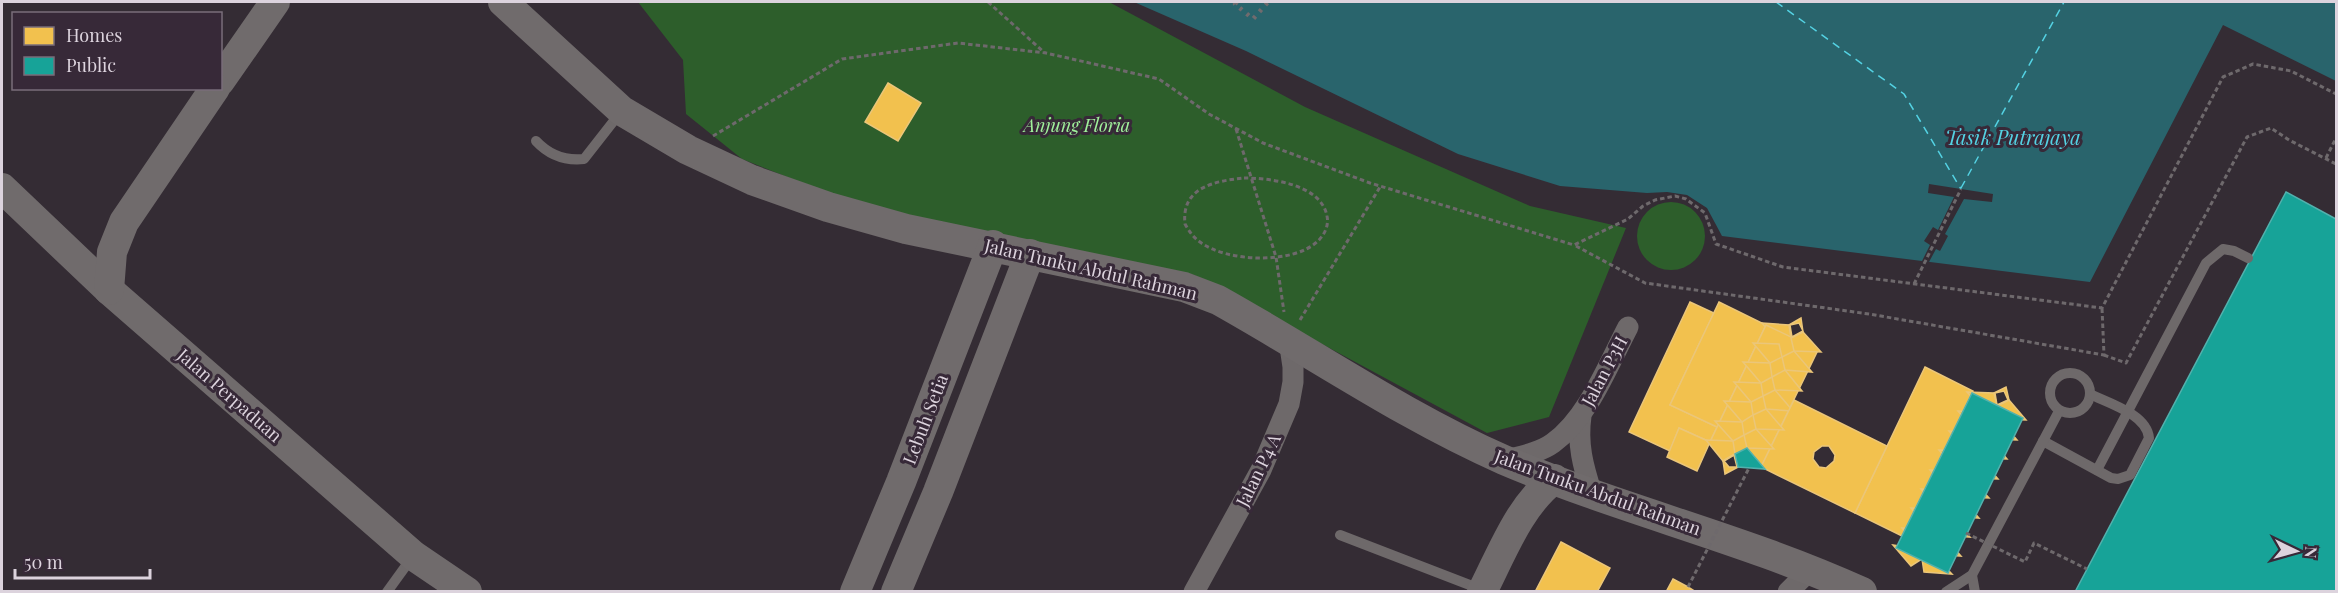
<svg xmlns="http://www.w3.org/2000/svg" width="2338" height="593" viewBox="0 0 2338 593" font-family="'Playfair Display',serif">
<rect width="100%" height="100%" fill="#342c34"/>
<!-- green -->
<g fill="#2d5e2b">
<path d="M638,2H1109L1305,107L1530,206L1626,228L1549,417L1487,433L1194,275L875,212L742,159L686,114L683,60Z"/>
<circle cx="1671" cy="236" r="34"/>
</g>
<!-- water -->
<path fill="#29646c" d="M1134,2H2336V81L2223,25L2090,282L1722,236L1707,208L1687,195L1667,192L1647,193L1560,186L1458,154L1246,51Z"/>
<!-- pier -->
<path fill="#342c34" d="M1929,184L1993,194L1992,202L1964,199L1945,234L1948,236L1940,251L1936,249L1929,262L1922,261L1930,245L1924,241L1933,227L1938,230L1954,197L1928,193Z"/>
<!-- homes -->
<g fill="#f2c14e" stroke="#ebc679" stroke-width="1.5" fill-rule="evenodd">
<path d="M888,83L921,103L898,141L865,122Z"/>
<path d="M1690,302L1714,313L1670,405L1717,427L1710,442L1679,428L1670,451L1629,432Z"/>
<path d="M1719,302L1766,325L1717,427L1670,405Z"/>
<path d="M1801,318L1803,332L1791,338L1789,325ZM1799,323L1803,331L1792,337L1790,325Z"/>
<path d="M1762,323L1789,325L1791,338L1779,344Z"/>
<path d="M1766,325L1818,350L1761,467L1710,442Z"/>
<path d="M1803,332L1821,352L1794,351L1791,338Z"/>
<path d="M1753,343L1779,344L1782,357L1770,363Z"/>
<path d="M1794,351L1812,372L1785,370L1782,357Z"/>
<path d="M1743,362L1770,363L1772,377L1761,383Z"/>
<path d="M1925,367L1973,391L1902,536L1855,513Z"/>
<path d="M1785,370L1802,391L1775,390L1772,377Z"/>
<path d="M1734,382L1761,383L1763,396L1751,402Z"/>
<path d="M2006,387L2009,400L1997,406L1994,393ZM2004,391L2008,400L1997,405L1995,393Z"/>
<path d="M1775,390L1793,411L1766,409L1763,396Z"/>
<path d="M1967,392L1994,393L1997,406L1985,412Z"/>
<path d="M1794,400L1887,446L1855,513L1761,467ZM1822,446H1829L1835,455L1834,461L1826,468L1819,467L1813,459L1814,452Z"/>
<path d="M2009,400L2026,420L1999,419L1997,406Z"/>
<path d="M1724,401L1751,402L1753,415L1742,422Z"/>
<path d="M1766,409L1784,430L1756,429L1753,415Z"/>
<path d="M1958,411L1985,412L1987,425L1976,432Z"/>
<path d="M1999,419L2017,440L1990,439L1987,425Z"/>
<path d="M1715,421L1742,422L1744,435L1733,441Z"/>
<path d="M1679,428L1710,442L1697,471L1667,457Z"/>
<path d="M1756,429L1774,449L1747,448L1744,435Z"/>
<path d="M1949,431L1976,432L1978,445L1966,451Z"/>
<path d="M1990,439L2007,459L1980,458L1978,445Z"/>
<path d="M1706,440L1733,441L1735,454L1723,461Z"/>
<path d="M1939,450L1966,451L1968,464L1957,471Z"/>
<path d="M1735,454L1738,467L1725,474L1723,461ZM1734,455L1737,467H1729L1724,461Z"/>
<path d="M1980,458L1998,479L1971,478L1968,464Z"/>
<path d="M1930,470L1957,471L1959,484L1947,490Z"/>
<path d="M1971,478L1989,498L1961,497L1959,484Z"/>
<path d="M1921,489L1947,490L1949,503L1938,509Z"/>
<path d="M1961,497L1979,518L1952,516L1949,503Z"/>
<path d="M1911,508L1938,509L1940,523L1928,529Z"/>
<path d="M1952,516L1966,533L1970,537L1943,535L1940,523Z"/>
<path d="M1902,528L1928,529L1931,542L1919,549Z"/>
<path d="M1943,535L1961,556L1933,554L1931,542Z"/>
<path d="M1561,542L1610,568L1597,592H1535Z"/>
<path d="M1893,545L1919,549L1922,559L1911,566Z"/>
<path d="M1933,554L1952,574L1924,572L1922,559Z"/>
<path d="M1673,579L1688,587L1696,592H1666Z"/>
<path d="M2209,583L2224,592H2205Z"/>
</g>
<!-- public -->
<g fill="#17a398" stroke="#52b1ad" stroke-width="1.5">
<path d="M2286,192L2336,219V592H2075Z"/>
<path d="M1972,393L2023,418L1948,573L1896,548Z"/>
<path d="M1747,448L1765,469L1738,467L1735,454Z"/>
</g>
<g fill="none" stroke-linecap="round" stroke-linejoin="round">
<!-- ferry -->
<g stroke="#54d2e3" stroke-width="1.5" stroke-dasharray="8 6" stroke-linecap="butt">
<path d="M1776,2L1904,94L1961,189"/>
<path d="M1961,188L2064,2"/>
</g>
<!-- path -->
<g stroke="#6e696c" stroke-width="3" stroke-dasharray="4.5 3" stroke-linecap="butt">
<path d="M988,2L1045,53"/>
<path d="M1236,129L1276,257L1284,312"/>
<path d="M713,136L842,59L958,43L1046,53L1159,79L1209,114L1263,143L1370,183L1574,245L1628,219L1643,206L1655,200L1675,196L1686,199L1705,213L1716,244L1783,267L2102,308L2223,77L2253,64L2291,71L2336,94"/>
<path d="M2326,158L2336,138"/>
<path d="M1244,178C1270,178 1321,184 1327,216C1329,225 1325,234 1318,241C1293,265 1226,262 1200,242C1193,237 1189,231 1185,224C1181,187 1215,181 1244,178Z"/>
<path d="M1576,246L1645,283L1869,314L2104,355L2102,308"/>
<path d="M1914,284L1961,189"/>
<path d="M1300,320L1380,187"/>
<path d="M2104,355L2126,363L2247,137L2271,128L2289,140L2336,164"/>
</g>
<!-- lane -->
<g stroke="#6e696a" stroke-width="10">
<path d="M536,141C549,155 565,161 584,159L620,113"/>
<circle cx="2070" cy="393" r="20"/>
<path d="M2043,441L2111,478L2118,479L2130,475L2149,438C2147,414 2108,403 2090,394"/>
<path d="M2097,470L2206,263L2223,249L2234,251L2248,258"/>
<path d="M1340,535L1480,589"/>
<path d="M1972,575L1975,592"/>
<path d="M387,592L413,556"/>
<path d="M1946,592L1972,575L2059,411"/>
</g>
<!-- street -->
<g stroke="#6e696a" stroke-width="21">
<path d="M1581,416C1577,444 1583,466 1592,494"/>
<path d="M1505,460C1521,456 1539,453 1553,443C1588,418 1608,365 1628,327"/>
<path d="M1194,592L1261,470L1289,404L1293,382V367L1289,340"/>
<path d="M1788,592L1811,569"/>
</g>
<!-- secondary -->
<g stroke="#706b6c" stroke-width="30">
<path d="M503,2L622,111L688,150L752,180L828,207L906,229L1184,287L1218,300C1313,353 1404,416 1504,460C1621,510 1746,539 1862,592"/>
<path d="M220,81L275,2"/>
<path d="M2,188L109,290L414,556L467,592"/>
<path d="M109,290L112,252L124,222L215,88"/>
<path d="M855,592L901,482L993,245"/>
<path d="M896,592L938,492L1030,254"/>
<path d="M1482,592C1502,553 1519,506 1554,479"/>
</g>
<!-- rail -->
<path stroke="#706b6e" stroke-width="4.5" stroke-dasharray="3 6" stroke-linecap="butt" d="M1237,2L1235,4L1253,19L1268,2"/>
<!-- path-bridge -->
<g stroke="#6e696c" stroke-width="3" stroke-dasharray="4.5 3" stroke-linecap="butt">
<path d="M1966,533L2025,562L2034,543L2087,569"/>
<path d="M1688,587L1749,468"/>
</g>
</g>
<g text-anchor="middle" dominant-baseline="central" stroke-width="6" stroke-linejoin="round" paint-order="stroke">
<!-- park labels -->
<g font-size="18" font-style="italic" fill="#a0f19b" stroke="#372938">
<text x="1077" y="125">Anjung Floria</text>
</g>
<!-- street labels -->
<g font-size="18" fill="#dcd3dd" stroke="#372938">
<text transform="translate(1091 269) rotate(13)">Jalan Tunku Abdul Rahman</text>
<text transform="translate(1604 371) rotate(-62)">Jalan P3H</text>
<text transform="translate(230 395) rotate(41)">Jalan Perpaduan</text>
<text transform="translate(925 419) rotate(-69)">Lebuh Setia</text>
<text transform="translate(1258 470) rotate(-64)">Jalan P4 A</text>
<text transform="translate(1598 492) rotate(20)">Jalan Tunku Abdul Rahman</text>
</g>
<!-- water labels -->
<g font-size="20" font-style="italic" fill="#54d2e3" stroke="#372938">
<text x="2013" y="136">Tasik Putrajaya</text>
</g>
</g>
<!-- border -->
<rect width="2338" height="593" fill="none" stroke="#dcd3dd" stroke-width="6"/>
<!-- legend -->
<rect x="12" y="12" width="210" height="78" fill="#372938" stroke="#796d7a" stroke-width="1.5"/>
<rect x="24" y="27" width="30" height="18" fill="#f2c14e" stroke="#796d7a" stroke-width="1.5"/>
<text x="66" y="42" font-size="18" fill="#dcd3dd">Homes</text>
<rect x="24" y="57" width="30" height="18" fill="#17a398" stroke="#796d7a" stroke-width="1.5"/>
<text x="66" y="72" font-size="18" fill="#dcd3dd">Public</text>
<!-- north arrow -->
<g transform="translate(2296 551) rotate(95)" stroke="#372938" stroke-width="4.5" paint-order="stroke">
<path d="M0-4.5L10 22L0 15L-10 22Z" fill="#dcd3dd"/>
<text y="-9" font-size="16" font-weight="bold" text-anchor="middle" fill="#dcd3dd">N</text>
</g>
<!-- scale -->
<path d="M15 569v9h135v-9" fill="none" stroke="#dcd3dd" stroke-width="3"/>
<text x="24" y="569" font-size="18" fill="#dcd3dd" stroke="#372938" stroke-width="4.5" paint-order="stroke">50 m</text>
</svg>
